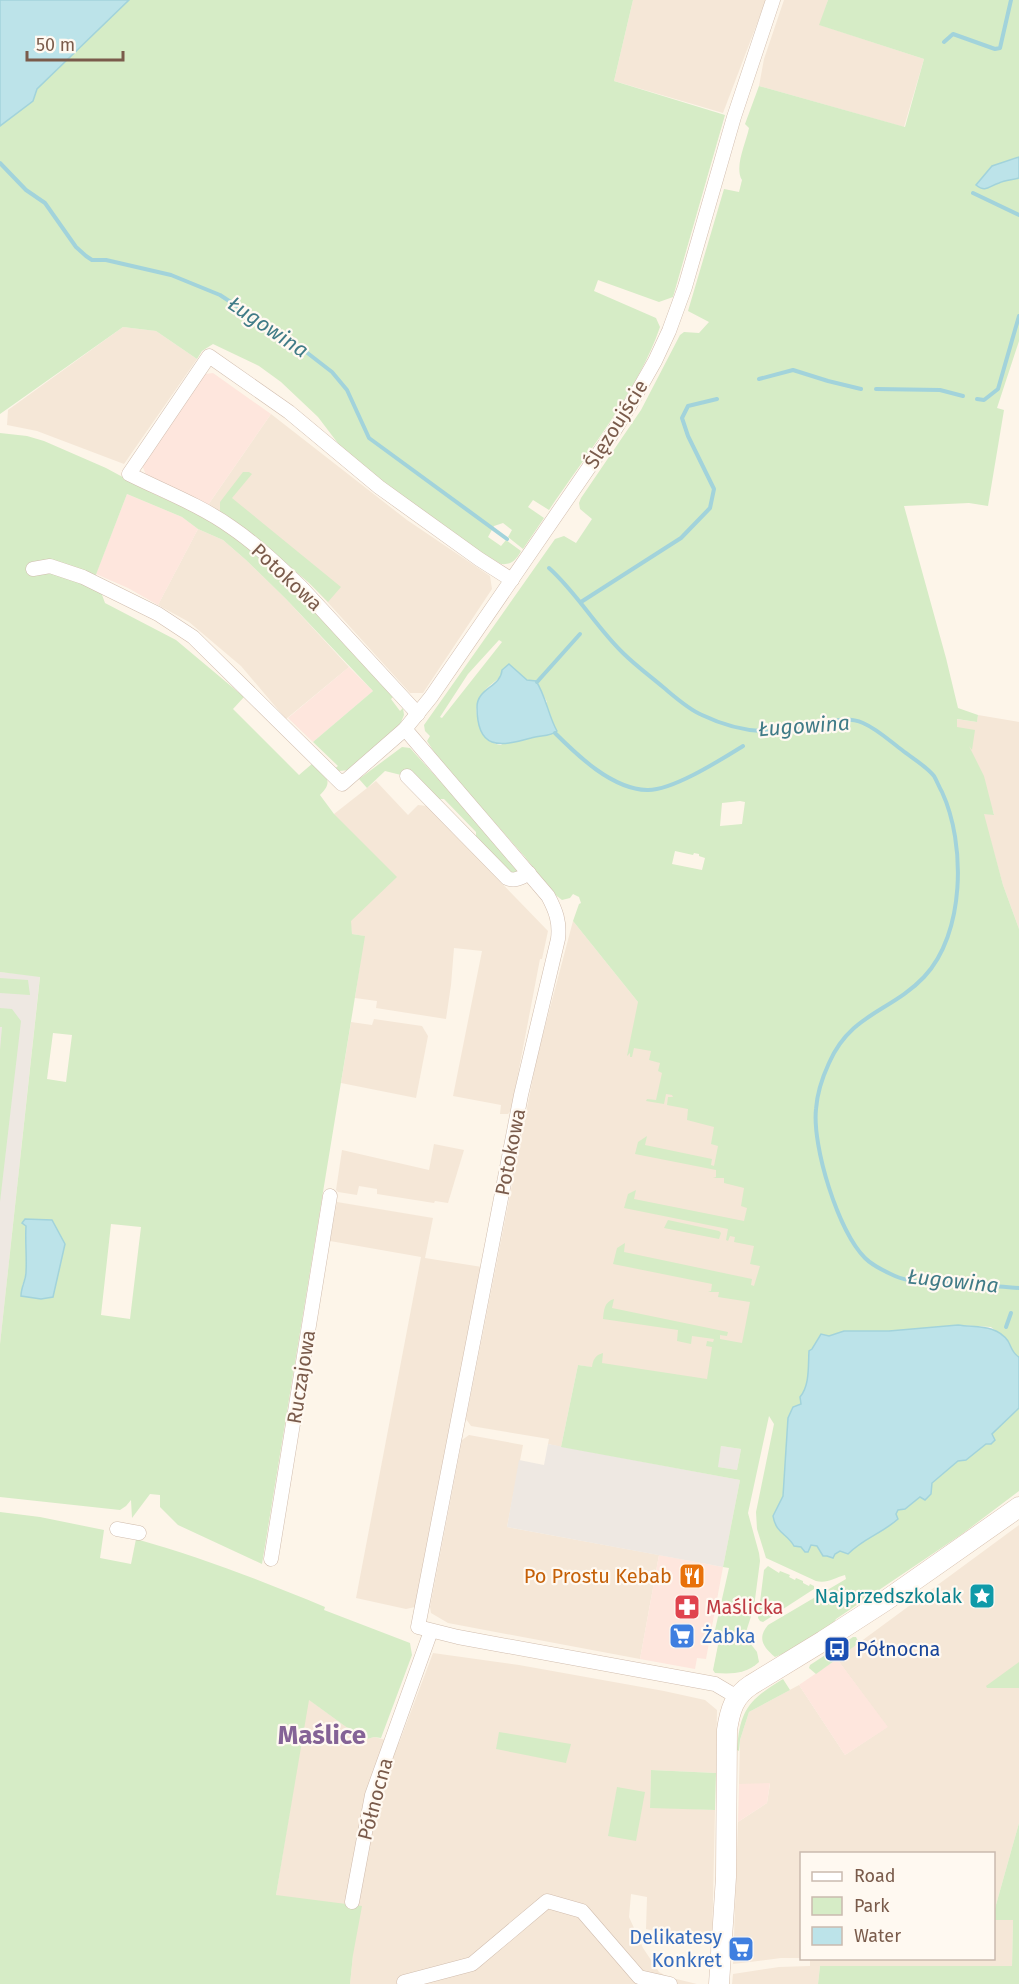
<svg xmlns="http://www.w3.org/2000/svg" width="1019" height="1984" viewBox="0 0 1019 1984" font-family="'Fira Sans',sans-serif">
<rect width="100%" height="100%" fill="#fdf5e9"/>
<!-- residential -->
<g fill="#f5e7d7">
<path d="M633,0H766L723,113L614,81Z"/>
<path d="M784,0H828L820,25L924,59L904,127L759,86L764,59Z"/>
<path d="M123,327L156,331L197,359L124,464L37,431L7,425L8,410Z"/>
<path d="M271,414L407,520L490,576L492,589L423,693H410L312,585L235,521L208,505Z"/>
<path d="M198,529L223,540L246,560L286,599L349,667L286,719L241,666L189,622L158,605Z"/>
<path d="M978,715L1019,722V929L1003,885L983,814H994L966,741L957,731L956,719L977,722Z"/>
<path d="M376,781L408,815L418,805L427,806L548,931L542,959H540L511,1111L508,1114H500L501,1105L453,1096L482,951L454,948L451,985L446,1019L376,1008L377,1001L355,998L364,936L352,934L334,814Z"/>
<path d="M573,921L638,1002L764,1182L756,1393L578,1365L561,1447L548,1444L549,1439L471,1426L466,1419L537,1057Z"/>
<path d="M374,1019L422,1026L428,1036L416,1098L341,1083L351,1022L372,1025Z"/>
<path d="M434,1144L464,1150L448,1203L435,1201L434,1203L377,1194V1189L359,1186L357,1195L338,1192L336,1190L342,1150L429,1170Z"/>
<path d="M337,1202L433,1218L425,1258L482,1267L424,1566L415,1607L406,1609L356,1598L421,1257L330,1241Z"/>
<path d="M469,1435L523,1445L507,1527L659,1555L640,1659L448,1623L431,1613L430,1607L462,1440Z"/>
<path d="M1019,1525V1823L994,1912V1854H802L801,1958H781L733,1964L738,1822L767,1803L770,1784H739L740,1740L749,1712L799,1685L845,1755L887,1727L837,1659Z"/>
<path d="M433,1653L519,1665L664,1691L705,1700L717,1710L716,1773L651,1770L650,1807L715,1810L712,1944L646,1929L647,1897L631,1894L629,1917L643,1948L659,1972L668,1977L697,1984H350L353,1955L276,1895L308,1699L364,1740L374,1737L399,1743Z"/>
<path d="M994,1920H1013L1012,1966H820L818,1984H732L733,1974L779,1967L810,1966V1959L994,1958Z"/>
</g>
<!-- commercial -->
<g fill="#fee6dd">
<path d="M213,373L271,414L208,505L146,475L142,465L205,374Z"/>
<path d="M127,494L182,517L198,529L158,605L128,588L96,574Z"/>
<path d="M349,667L373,691L313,742L288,718Z"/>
<path d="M659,1555L723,1567L706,1659L697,1658L695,1669L640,1659Z"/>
<path d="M837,1659L888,1727L845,1755L799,1685Z"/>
<path d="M770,1783L767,1803L738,1822L739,1784Z"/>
</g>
<!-- industrial -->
<g fill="#eee8e2">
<path d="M0,972L40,976L0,1344Z"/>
<path d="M548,1444L740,1480L723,1567L507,1527L519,1460L544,1465Z"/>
<path d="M721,1446L741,1449L737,1470L717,1467Z"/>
</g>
<!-- green -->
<g fill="#d6ecc6" fill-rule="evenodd">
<path d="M129,0H633L614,81L725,115L673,297L659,302L598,280L594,291L656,318L660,327C639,389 586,455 549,510L533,500L528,507L544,518L523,549L508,537L512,530L503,523L494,526L488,537L501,546L506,540L521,551C516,560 512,565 501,564L447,532L373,475L340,446L318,417L281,382L259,366L213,344L202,351L197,359L156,331L123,327L0,414V118L37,89Z"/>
<path d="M828,0H1019V341L997,408L1004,410L988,506L969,503L904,506L946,658L958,708L978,715L977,722L957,719V727L975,730L972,750L969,746L984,776L994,815L984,814L1003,885L1019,929V1357L1014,1354L1007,1340L991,1327L958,1325L889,1331H859L829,1336L821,1334L812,1349L809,1351C808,1364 811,1385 802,1395L801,1404L788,1418L783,1496L773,1516C779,1537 786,1531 794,1546H818L835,1554L840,1551L848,1554C864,1538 881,1534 898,1519L896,1514L898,1510L905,1509L920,1497L925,1499L931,1494L932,1483L958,1461L966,1459L986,1443L992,1434L1019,1407V1491L962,1534L836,1619L832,1625L792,1650L775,1657C763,1647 757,1638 768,1625L846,1579L845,1575C834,1578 827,1584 816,1581L766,1558L757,1529L756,1512L774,1424L769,1416L748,1513L759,1553L760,1561L754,1607L746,1632L736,1637L715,1634V1630L729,1568L723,1567L740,1480L561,1447L578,1365L592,1367C593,1360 595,1355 603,1353L602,1363L707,1379L712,1347L706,1346L707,1341L713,1342L714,1339L692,1336L691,1344L677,1341L678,1330L603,1319C604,1310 604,1302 614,1299L612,1308L728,1332L727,1336L720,1335V1339L742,1343L750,1302L718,1297L719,1292H708L711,1291L712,1284L613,1264L617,1248L625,1243L624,1252L752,1279L751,1285L754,1286L760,1266L750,1264L754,1246L734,1242L735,1237L730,1236L728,1241L726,1240L728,1229L624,1208L628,1194L636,1190L634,1199L744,1221L747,1208L741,1206L744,1188L724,1183V1178H713L716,1177V1170L635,1154L638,1142L647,1136L645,1145L712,1159L711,1165L714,1166L718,1146L711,1144L714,1127L687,1120L688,1109L667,1105L668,1097H673L672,1095L666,1094L664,1104L646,1101L647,1099L656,1100L662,1073L658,1071L660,1063L649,1060L651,1051L634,1048L632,1057H630V1053L627,1056L638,1002L573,921L579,904L581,903L579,897L573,894L570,898L562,900L553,893L525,857L438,758L427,741L430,736L425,731L424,725L555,539L564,536L576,543L592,519L580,509L579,503L581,498L641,410L680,335L684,332L699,333L709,322L688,311L724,189L739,192L742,180C734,167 746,143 749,128L745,124L759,86L905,127L924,59L819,25ZM499,640L502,642L442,718L440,717L468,674ZM501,676L536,681L547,702L501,745C484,743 474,720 477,704C478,701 482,695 484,692C488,685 496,682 501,676ZM740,801L745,802L742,824L720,826L722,803ZM675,851L693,855L694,853L699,854V856L705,858L702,870L672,864ZM721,1446L741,1449L737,1470L718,1467Z"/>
<path d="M0,433L27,436L44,441L106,468L156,495L206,517L242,543L298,592L393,697L391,699L400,711L403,708L404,715L399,727L349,770L339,771L334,769L338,766L313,742L373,691L286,599L246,560L223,540L198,529L182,517L127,494L92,585L101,592L105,603L176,640L244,697L233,709L299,775L313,763C325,774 335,781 320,795L334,814L397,877L351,921L352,934L365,936L262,1564L178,1525L160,1507V1495L150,1494L132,1518L131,1500L126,1506L120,1510L0,1497V1344L40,977L0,972ZM53,1033L72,1035L66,1082L47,1079ZM111,1224L141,1227L130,1319L101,1315ZM26,1226L41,1299L22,1286C30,1268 25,1245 26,1226Z"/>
<path d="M243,472H249L252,474L232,498L341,587L328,602L308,582L235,521L220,512V502Z"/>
<path d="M402,747L410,748L517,866L518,871L516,874L510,873L476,839V832L444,799H437L407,769L401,775L385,771L367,788L359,779Z"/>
<path d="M0,978L28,980L30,995L0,993Z"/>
<path d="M0,1008L12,1009L21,1021L0,1202V1050L2,1027H0Z"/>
<path d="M668,1220L719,1231L721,1233L719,1239L664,1228Z"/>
<path d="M0,1512L40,1517L104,1530L100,1558L131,1564L136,1539C201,1557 262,1581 325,1607L324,1610L410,1643L412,1655L381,1738L374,1737L364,1740L309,1700L276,1895L362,1906L353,1955L350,1984H0Z"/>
<path d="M768,1566L779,1573L780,1571L790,1575L789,1577L795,1580L796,1578L803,1581V1583L809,1586L810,1584L814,1586V1589L763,1622L760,1621L758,1618L764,1570Z"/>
<path d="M853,1637H856L859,1643L816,1674L809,1668L810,1665Z"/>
<path d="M724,1640L750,1643L757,1652L759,1662C746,1674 732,1674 715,1673L713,1670L718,1645Z"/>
<path d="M1019,1662V1688H987L986,1686Z"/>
<path d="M783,1679L790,1690L749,1712L740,1740L739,1751L737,1750C740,1709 749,1700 783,1679Z"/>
<path d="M499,1732L571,1744L566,1763L496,1749Z"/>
<path d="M651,1770L716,1773L715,1810L650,1808Z"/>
<path d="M617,1787L645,1792L636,1841L608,1836Z"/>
<path d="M1019,1823V1984H818L820,1966H1012L1013,1920H994V1912Z"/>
</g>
<!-- water -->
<g fill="#bce3e9" stroke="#a2d3db" stroke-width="1.5">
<path d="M0,0H129L37,89L33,101L0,126Z"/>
<path d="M1019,157V178C1013,180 1005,180 999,183C989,186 986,193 976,185L992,166Z"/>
<path d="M509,664L527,680L536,681C546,696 548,715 557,731C550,737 540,735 531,738C499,747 477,750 477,707C477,688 501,687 502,670Z"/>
<path d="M25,1219L52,1220L65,1244L53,1297L41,1299L21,1296C21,1287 26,1280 26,1272C27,1257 25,1242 26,1226L22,1223Z"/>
<path d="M958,1325C976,1328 996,1324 1008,1341C1012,1348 1012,1353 1019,1357V1408L992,1434L995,1440L991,1444H986L966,1460L958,1461L932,1483L931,1494L925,1500L920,1497L905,1509L898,1510L896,1514L898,1519C881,1534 864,1538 848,1554L840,1551L835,1554L833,1558L827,1556H823L817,1546L811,1545L808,1552H805L801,1547L794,1546C787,1533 776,1534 773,1516L783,1496L788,1418L793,1407L801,1404L800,1397C810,1385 808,1366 809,1351L812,1349L821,1334L829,1336L844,1331H889Z"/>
</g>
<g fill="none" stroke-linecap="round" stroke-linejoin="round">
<!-- stream -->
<g stroke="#a2d3db" stroke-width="4">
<path d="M944,42L953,34L995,49L1000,48L1011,0"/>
<path d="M0,163L26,190L45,203L76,247L86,256L92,260H106L171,275L220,295L301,348L332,372L347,390L369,438L507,539"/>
<path d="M973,193L1019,215"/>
<path d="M759,379L793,370L828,381L861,389"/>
<path d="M876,389L940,390L963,396"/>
<path d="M977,399L984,400L998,389L1019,316"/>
<path d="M549,568C577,593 596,627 623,653C635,665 650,676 663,687C675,697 688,709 702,715C733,730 766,735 799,729C820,725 842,714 863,723C877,729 890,741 902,750C912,758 926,766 934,776C937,781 939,787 942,792C966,844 965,934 924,977C891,1012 851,1013 829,1063C823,1076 817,1095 816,1109C812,1146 838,1231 865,1258C873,1266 886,1272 895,1276C911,1283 931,1282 948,1283C972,1285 995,1286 1019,1288"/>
<path d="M581,602L681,538L710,508L714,489L688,436L682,418L688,406L717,399"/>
<path d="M537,682L580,634"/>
<path d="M555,733C578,756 612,789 647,790C672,791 722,759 743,746"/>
<path d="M1006,1327L1011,1313"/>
</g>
<!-- street casing -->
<g stroke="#d1bdae" stroke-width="15">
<g id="street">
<path d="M33,569L50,566L83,577L158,614L193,637L342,784L405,729L431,697L614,431L630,405L655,361L669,331L685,287L734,117L773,0"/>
<path d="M418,714L301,587C279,566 256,544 231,527C200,505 163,491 129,474L209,356L289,412L379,487L479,559L512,580"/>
<path d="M405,729L548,896C556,911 560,922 558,939L521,1095L418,1627L458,1637L715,1684L737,1697"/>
<path d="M407,776L507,878C515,882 522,877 529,873"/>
<path d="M117,1529L139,1533"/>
<path d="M271,1559L330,1196"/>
<path d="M352,1902L372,1795L431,1631"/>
<path d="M404,1982L472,1964L547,1901L582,1911L639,1977L670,1984"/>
</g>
</g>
<!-- secondary casing -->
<g stroke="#d6bfad" stroke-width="21">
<path id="secondary" d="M719,1984L726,1877L727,1730C730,1710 734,1696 751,1685L823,1641L885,1601L1019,1507"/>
</g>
<!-- street -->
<use href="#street" stroke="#fff" stroke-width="14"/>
<!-- secondary -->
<use href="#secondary" stroke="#fff" stroke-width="20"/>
</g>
<!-- icons -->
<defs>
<g id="restaurant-square" transform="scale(1.35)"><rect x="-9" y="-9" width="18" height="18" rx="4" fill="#e8710a" stroke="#fff9f1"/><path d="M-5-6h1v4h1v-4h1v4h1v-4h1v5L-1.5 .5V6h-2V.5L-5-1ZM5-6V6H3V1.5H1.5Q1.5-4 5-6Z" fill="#fff"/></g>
<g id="sight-square" transform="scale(1.35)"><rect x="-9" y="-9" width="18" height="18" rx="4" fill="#0f9aa8" stroke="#fff9f1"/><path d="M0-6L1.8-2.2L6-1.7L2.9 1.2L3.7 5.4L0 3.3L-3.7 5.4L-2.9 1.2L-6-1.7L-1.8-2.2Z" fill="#fff"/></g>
<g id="pharmacy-square" transform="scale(1.35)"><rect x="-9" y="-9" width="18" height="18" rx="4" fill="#e0444e" stroke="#fff9f1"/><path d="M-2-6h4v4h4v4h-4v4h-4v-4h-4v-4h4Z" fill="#fff"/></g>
<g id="supermarket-square" transform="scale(1.35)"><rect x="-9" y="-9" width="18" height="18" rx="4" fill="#3f7fe0" stroke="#fff9f1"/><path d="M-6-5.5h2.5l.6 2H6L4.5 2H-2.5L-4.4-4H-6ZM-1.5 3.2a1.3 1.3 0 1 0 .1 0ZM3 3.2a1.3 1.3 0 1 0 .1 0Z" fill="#fff"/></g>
<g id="bus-square" transform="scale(1.35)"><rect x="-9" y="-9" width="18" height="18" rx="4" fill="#1a4fb4" stroke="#fff9f1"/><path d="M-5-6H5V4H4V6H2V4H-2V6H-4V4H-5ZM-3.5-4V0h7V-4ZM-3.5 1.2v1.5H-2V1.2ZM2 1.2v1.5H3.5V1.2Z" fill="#fff"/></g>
</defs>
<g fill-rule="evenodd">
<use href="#restaurant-square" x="692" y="1576"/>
<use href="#sight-square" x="982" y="1596"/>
<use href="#pharmacy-square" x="687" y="1607"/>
<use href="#supermarket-square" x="682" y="1636"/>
<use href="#bus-square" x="837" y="1649"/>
<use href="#supermarket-square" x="741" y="1949"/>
</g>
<g text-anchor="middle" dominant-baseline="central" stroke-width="4.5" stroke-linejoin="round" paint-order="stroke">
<!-- street labels -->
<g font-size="20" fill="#7a5b4b" stroke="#fff9f1">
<text transform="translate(616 424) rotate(-58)">Ślęzoujście</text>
<text transform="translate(287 577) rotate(43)">Potokowa</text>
<text transform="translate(510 1152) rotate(-79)">Potokowa</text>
<text transform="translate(301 1377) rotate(-81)">Ruczajowa</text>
<text transform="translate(375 1799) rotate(-75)">Północna</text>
</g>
<!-- food labels -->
<g font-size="20" fill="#c56008" stroke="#fff9f1" text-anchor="end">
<text x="672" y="1576">Po Prostu Kebab</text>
</g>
<!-- culture labels -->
<g font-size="20" fill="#0d838f" stroke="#fff9f1" text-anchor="end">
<text x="962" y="1596">Najprzedszkolak</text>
</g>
<!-- health labels -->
<g font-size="20" fill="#be3a42" stroke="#fff9f1" text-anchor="start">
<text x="706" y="1607">Maślicka</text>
</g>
<!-- shop labels -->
<g font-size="20" fill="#366cbe" stroke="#fff9f1" text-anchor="start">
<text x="702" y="1636">Żabka</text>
<text x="722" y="1937" text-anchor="end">Delikatesy<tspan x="722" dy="23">Konkret</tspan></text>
</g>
<!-- transit labels -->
<g font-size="20" fill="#164399" stroke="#fff9f1" text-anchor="start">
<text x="856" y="1649">Północna</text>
</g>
<!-- water labels -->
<g font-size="21" font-style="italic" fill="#407b87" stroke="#fff9f1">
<text transform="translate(268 327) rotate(34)">Ługowina</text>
<text transform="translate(804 726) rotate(-4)">Ługowina</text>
<text transform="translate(953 1281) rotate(6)">Ługowina</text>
</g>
<!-- district labels -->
<g font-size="26" font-weight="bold" fill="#846396" stroke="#fff9f1">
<text x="322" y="1735">Maślice</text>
</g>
</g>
<!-- legend -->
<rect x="800" y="1852" width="195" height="108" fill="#fff9f1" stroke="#cabaaf" stroke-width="1.5"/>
<rect x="812" y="1872" width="30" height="9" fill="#ffffff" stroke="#cabaaf" stroke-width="1.5"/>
<text x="854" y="1882" font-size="18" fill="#7a5b4b">Road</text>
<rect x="812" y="1897" width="30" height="18" fill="#d6ecc6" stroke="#cabaaf" stroke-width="1.5"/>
<text x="854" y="1912" font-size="18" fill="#7a5b4b">Park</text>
<rect x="812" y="1927" width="30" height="18" fill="#bce3e9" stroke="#cabaaf" stroke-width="1.5"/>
<text x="854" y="1942" font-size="18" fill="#7a5b4b">Water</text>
<!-- scale -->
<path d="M27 51v9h96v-9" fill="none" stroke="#7a5b4b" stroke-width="3"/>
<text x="36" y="51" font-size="18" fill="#7a5b4b" stroke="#fff9f1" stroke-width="4.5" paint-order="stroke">50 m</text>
</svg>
